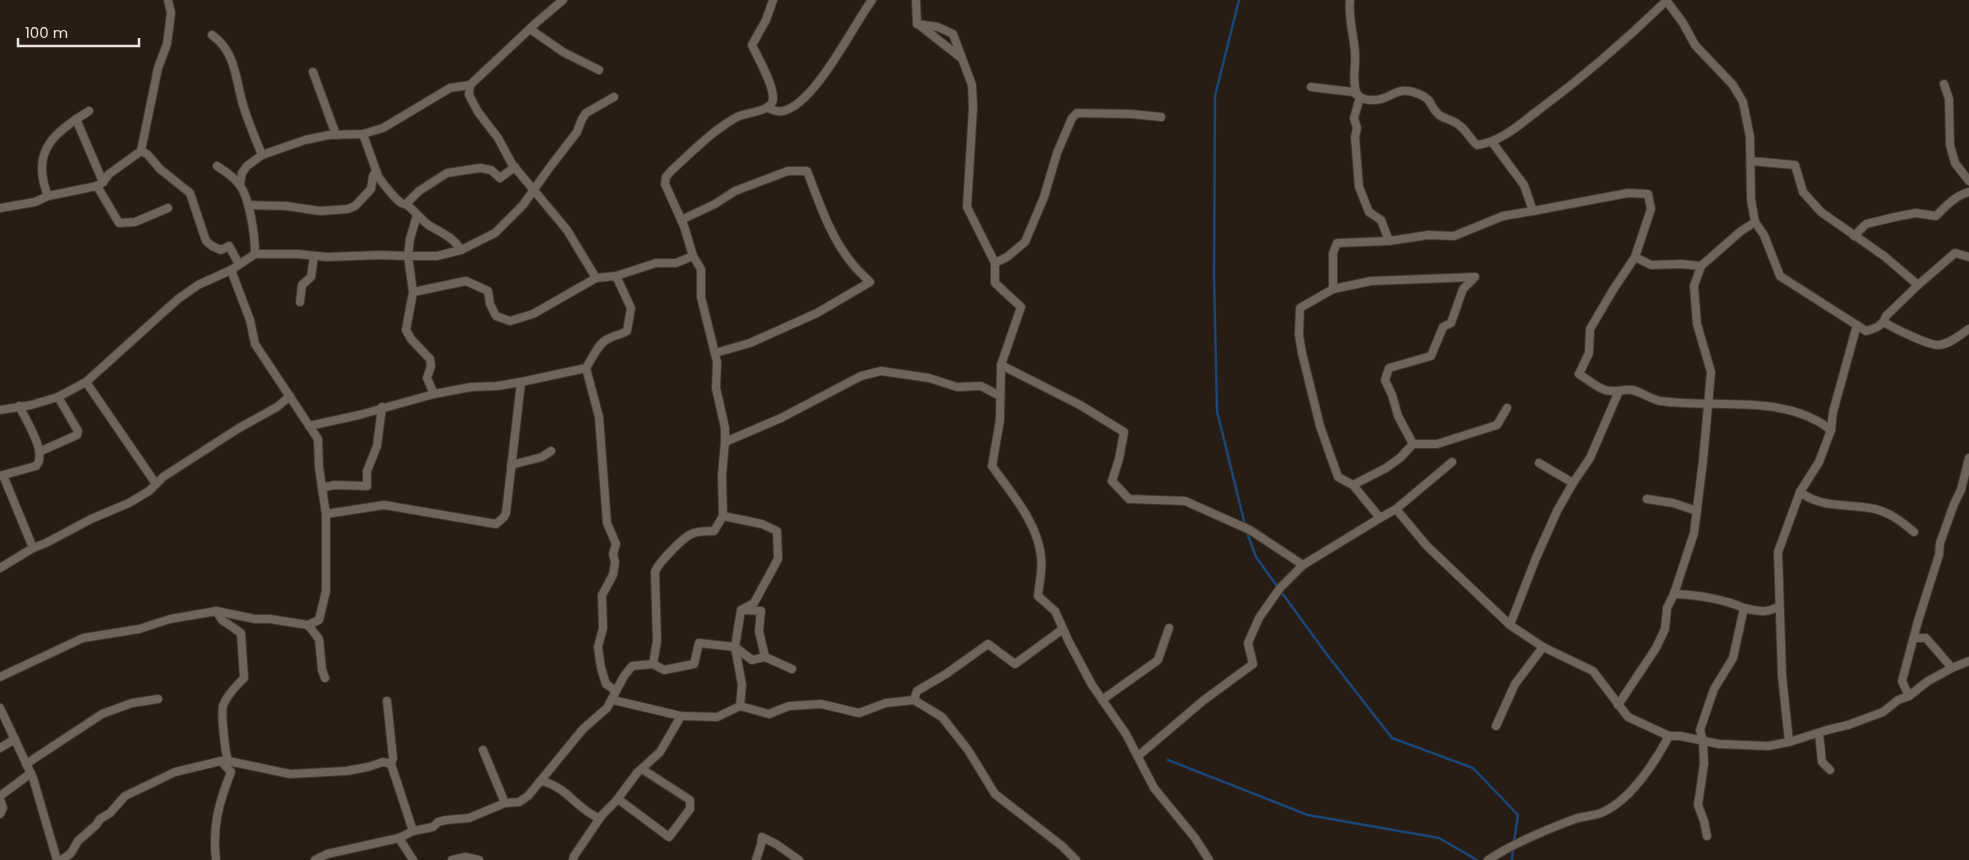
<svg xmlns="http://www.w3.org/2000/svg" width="1969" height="860" viewBox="0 0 1969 860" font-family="Poppins,sans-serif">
<rect width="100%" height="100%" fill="#281d14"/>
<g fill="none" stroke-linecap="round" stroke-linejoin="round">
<!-- stream -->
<g stroke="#1a4678" stroke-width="2.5">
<path d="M1239,0L1215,96L1214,276L1217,411L1245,525"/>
<path d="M1246,530L1256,557L1325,652L1392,738L1473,768L1518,815L1514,842"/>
<path d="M1168,760L1308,815L1439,838L1477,860"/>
<path d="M1512,860L1513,848"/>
</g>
<!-- street casing -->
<g stroke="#403832" stroke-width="10">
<g id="street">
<path d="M916,0L917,24L938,27L953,34L972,85L973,108L967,207L995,263V283L1021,307L1001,365L1000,420L992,466C1011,493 1038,523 1041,557C1043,569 1039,584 1038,596L1055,611L1069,642L1092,685L1126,734L1154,788L1195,838L1209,860"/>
<path d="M1350,0C1348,19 1354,35 1355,53C1356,65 1352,80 1356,91C1358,98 1365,100 1372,100C1392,101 1394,84 1419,94C1434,100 1429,107 1439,115C1445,119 1453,120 1459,125C1467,131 1470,139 1477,145C1500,142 1518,126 1536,112C1582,78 1625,41 1666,1"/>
<path d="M1666,0L1683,23L1695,45L1733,85L1743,102L1750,137L1751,199L1755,222L1764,235L1780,276L1866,331C1876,328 1883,326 1886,316L1918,285L1955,253L1969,257"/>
<path d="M918,24L960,57"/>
<path d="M530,29L563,52L599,70"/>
<path d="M212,35C237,53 235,80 244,108C249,124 256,140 262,155"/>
<path d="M313,72L336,135"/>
<path d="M1944,84L1949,99L1950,145L1955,163L1969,181"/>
<path d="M470,85L469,95L478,112L498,138L512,164L567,230L596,278L616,276L656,263H676L693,256"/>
<path d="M1311,87L1353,92L1360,97L1354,118L1357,128L1355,137L1359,187L1369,212L1381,220L1389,241"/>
<path d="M768,108C772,110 777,112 783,111C815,104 852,27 872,0"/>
<path d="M76,119L103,182"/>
<path d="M363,134L378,176C381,181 395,199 400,202C402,204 405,204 407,205C415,211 422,221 430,226C442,233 453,237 461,250L495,233L523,205L550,167L577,132L582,119L586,113L614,97"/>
<path d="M1492,142L1524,185L1533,211L1628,193L1648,194L1651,209L1635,257L1651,265L1681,264L1701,266"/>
<path d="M141,151L147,154L160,169L190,193L206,241L212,246L221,250L229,246L239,264"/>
<path d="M1751,161L1795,165L1803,192L1821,212L1884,256L1918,285"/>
<path d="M217,166C224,171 233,176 238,183C250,196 255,237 255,254"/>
<path d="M240,184L242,173L247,166L262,155L305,140L329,135L363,134L383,128L450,88L470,85L537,22L563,0"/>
<path d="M97,186L119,223L135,222L168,208"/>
<path d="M48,196C30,151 54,133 89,111"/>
<path d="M406,204L419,191L447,173L480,168L491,170L500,178L515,167"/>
<path d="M248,205L286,206L320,211L348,209L355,206L371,189L373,176L376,171"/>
<path d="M0,208L35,202L48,196L97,186L103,182L109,174L141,151L158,68L167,44L171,13L168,0"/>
<path d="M1533,211L1503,216L1454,236L1428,235L1389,241L1337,243L1333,253V289L1300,308L1299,335L1302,353L1320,426L1338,477L1353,485L1380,518L1396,509L1427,546L1510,625L1543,647L1593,671L1628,717L1669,736H1680L1719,744L1768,746L1789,742L1827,730L1848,725L1883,712L1898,700L1909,696L1928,681L1952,668L1969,661"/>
<path d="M681,220L715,204L735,191L788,171H807C819,202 830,236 851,262C856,269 863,275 870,282L817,313L750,343L715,353"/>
<path d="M1854,236L1866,224L1895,217L1916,213L1936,216C1945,207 1956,195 1969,192"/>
<path d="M1635,257L1613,290L1590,329L1589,353L1579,374C1587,379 1596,387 1605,390C1613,393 1623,389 1632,390C1642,392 1650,399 1660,401C1716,409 1784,393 1831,430"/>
<path d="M995,263L1007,257L1025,242L1044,197L1057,153L1072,118L1077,113L1132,114L1161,117"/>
<path d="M231,270L250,320L255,344L318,439L319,467L322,488L334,485L367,486V471L377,446L382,407"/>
<path d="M1333,289L1371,281L1475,277L1463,289L1451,323L1443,327L1431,356L1389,368L1385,380L1392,395L1398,416L1413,444H1437L1497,425L1507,408"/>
<path d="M413,292L466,281L488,291L490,304L496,316L510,321L533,314L596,278"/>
<path d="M300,302L302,285L311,277L314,256"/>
<path d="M1884,322C1893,328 1928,345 1938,345C1949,345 1961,334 1969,329"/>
<path d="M1001,365L1080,405L1124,432L1119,459L1112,481L1129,499L1185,501L1250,530L1303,565"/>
<path d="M586,368L599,417L607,523L616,544L613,554L615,562L613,575L602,595L603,628L598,647L601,668L606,684L616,691"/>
<path d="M86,382L156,484"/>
<path d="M434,394L427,378L431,366L430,359L411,339L406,330L413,292L408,256H437L461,250"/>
<path d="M0,410L31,405L58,397L86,382L178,299L198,285L231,270L255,254H298L327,257L380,255L408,256L410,239L417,215"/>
<path d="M309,426L359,415L434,394L471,387L497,386L521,382L586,368C592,359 598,343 608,339C614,335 621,335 627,331L631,308L616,276"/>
<path d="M725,442L781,418L861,376L881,371L929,378L957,387L981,386L1000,396"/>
<path d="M41,451L77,435L78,431L58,397"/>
<path d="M1539,463L1573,483"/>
<path d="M511,465L542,457L551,451"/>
<path d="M3,475L33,548"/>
<path d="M0,476L36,466C48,454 26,420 19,406"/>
<path d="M1353,485L1386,468L1400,458L1413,444"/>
<path d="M1800,492C1822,509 1850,503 1875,509C1891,513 1902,522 1914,532"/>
<path d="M1647,499L1673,503L1697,511"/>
<path d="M1396,509L1452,462"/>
<path d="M326,514L384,505L496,524L504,517L506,513L521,382"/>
<path d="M723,516L762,524L777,531L778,559L754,603L741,610L735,647L742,685L740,706"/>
<path d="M0,568L33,548L46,543L91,519L129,503L149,491L163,477L239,428L277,407L290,396"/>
<path d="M1674,594C1699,595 1721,598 1744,608"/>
<path d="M742,610L761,611L759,631L765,657"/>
<path d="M308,625L319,620L326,591V514L322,488"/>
<path d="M1510,625L1536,558L1557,511L1573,483L1590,458L1619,391"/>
<path d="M1915,638H1926L1952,668"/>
<path d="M653,664L657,641L655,572C658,563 685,535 694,533C700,531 708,531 714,531L723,516L722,475L725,442V428L716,388L717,362L701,297V269L693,256L684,226L665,184L666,177L672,170C692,152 713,130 737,117C747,112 772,112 773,99C774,85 758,58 752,45L766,20L773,0"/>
<path d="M0,677L83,638L139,629L170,619L211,612L216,611L255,619H270L308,625L319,639L322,670L325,678"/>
<path d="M1909,696L1902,681L1918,621L1939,555L1940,543L1954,504L1961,490L1969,458"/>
<path d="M613,700L681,716L717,717L740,706L769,714L789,706L821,704L859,713L886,703L914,700L942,717L968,750L995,794L1062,846L1076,860"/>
<path d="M914,700L917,691L946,674L988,644L1015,664L1063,629"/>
<path d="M1102,700L1158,660L1169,628"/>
<path d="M387,701L393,758L391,764"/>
<path d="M1618,705L1656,648L1665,629L1667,608L1674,594L1694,533L1703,461L1711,372L1697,324L1694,286L1701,266L1741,231L1755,222"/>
<path d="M0,708L33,778L57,860"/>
<path d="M1496,726L1515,684L1543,647"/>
<path d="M1819,733L1822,762L1830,770"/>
<path d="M1789,742L1782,675L1778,552L1800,492L1819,462L1831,430L1833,412L1857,325"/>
<path d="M0,748L15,739"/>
<path d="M483,750L505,803"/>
<path d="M1138,756L1204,700L1253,664L1248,643L1259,618L1280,588L1303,565L1380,518"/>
<path d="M228,761L290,774L346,771L368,767L383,762L391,764L413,831"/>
<path d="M26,764L102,714L132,703L158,699"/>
<path d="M542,781C569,788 576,809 599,818"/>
<path d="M0,796L31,773"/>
<path d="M0,799L3,808L0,814"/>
<path d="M618,799L669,837L690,809V800L642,769"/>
<path d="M1707,836L1704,821L1698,805L1704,764L1703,741L1700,730L1714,689L1733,658L1744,608C1757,611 1767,614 1779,606"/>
<path d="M399,838L413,860"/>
<path d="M62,860L71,853L78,841L96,825L100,819L110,813L125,796L175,772L221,761H228C225,752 221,714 223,706C226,696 237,685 244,678L241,633L222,620L216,611"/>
<path d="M216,860C212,827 219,802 231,772L221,761"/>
<path d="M315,860L327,854L399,838L413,831L433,827L438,822L446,820L469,818L505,803L519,802L528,796L583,729L607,708L624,676L632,666L653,664L664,670L694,664L699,643L735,647L752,660L765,657L792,669"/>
<path d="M452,860L466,857L479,860"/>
<path d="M573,860L574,856L602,815L616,801L637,773L660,752L681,716"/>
<path d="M756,860L761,845L762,837L776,844L799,860"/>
<path d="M1488,860C1514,843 1545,830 1575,819C1583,816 1593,816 1601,813C1630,801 1655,762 1669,736"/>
</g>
</g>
<!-- street -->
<use href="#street" stroke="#706359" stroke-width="8"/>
</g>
<!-- scale -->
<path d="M18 38v8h121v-8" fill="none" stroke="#ebe4de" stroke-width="2.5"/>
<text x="25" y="38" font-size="15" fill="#ebe4de" stroke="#281d14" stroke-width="4" paint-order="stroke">100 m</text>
</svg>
